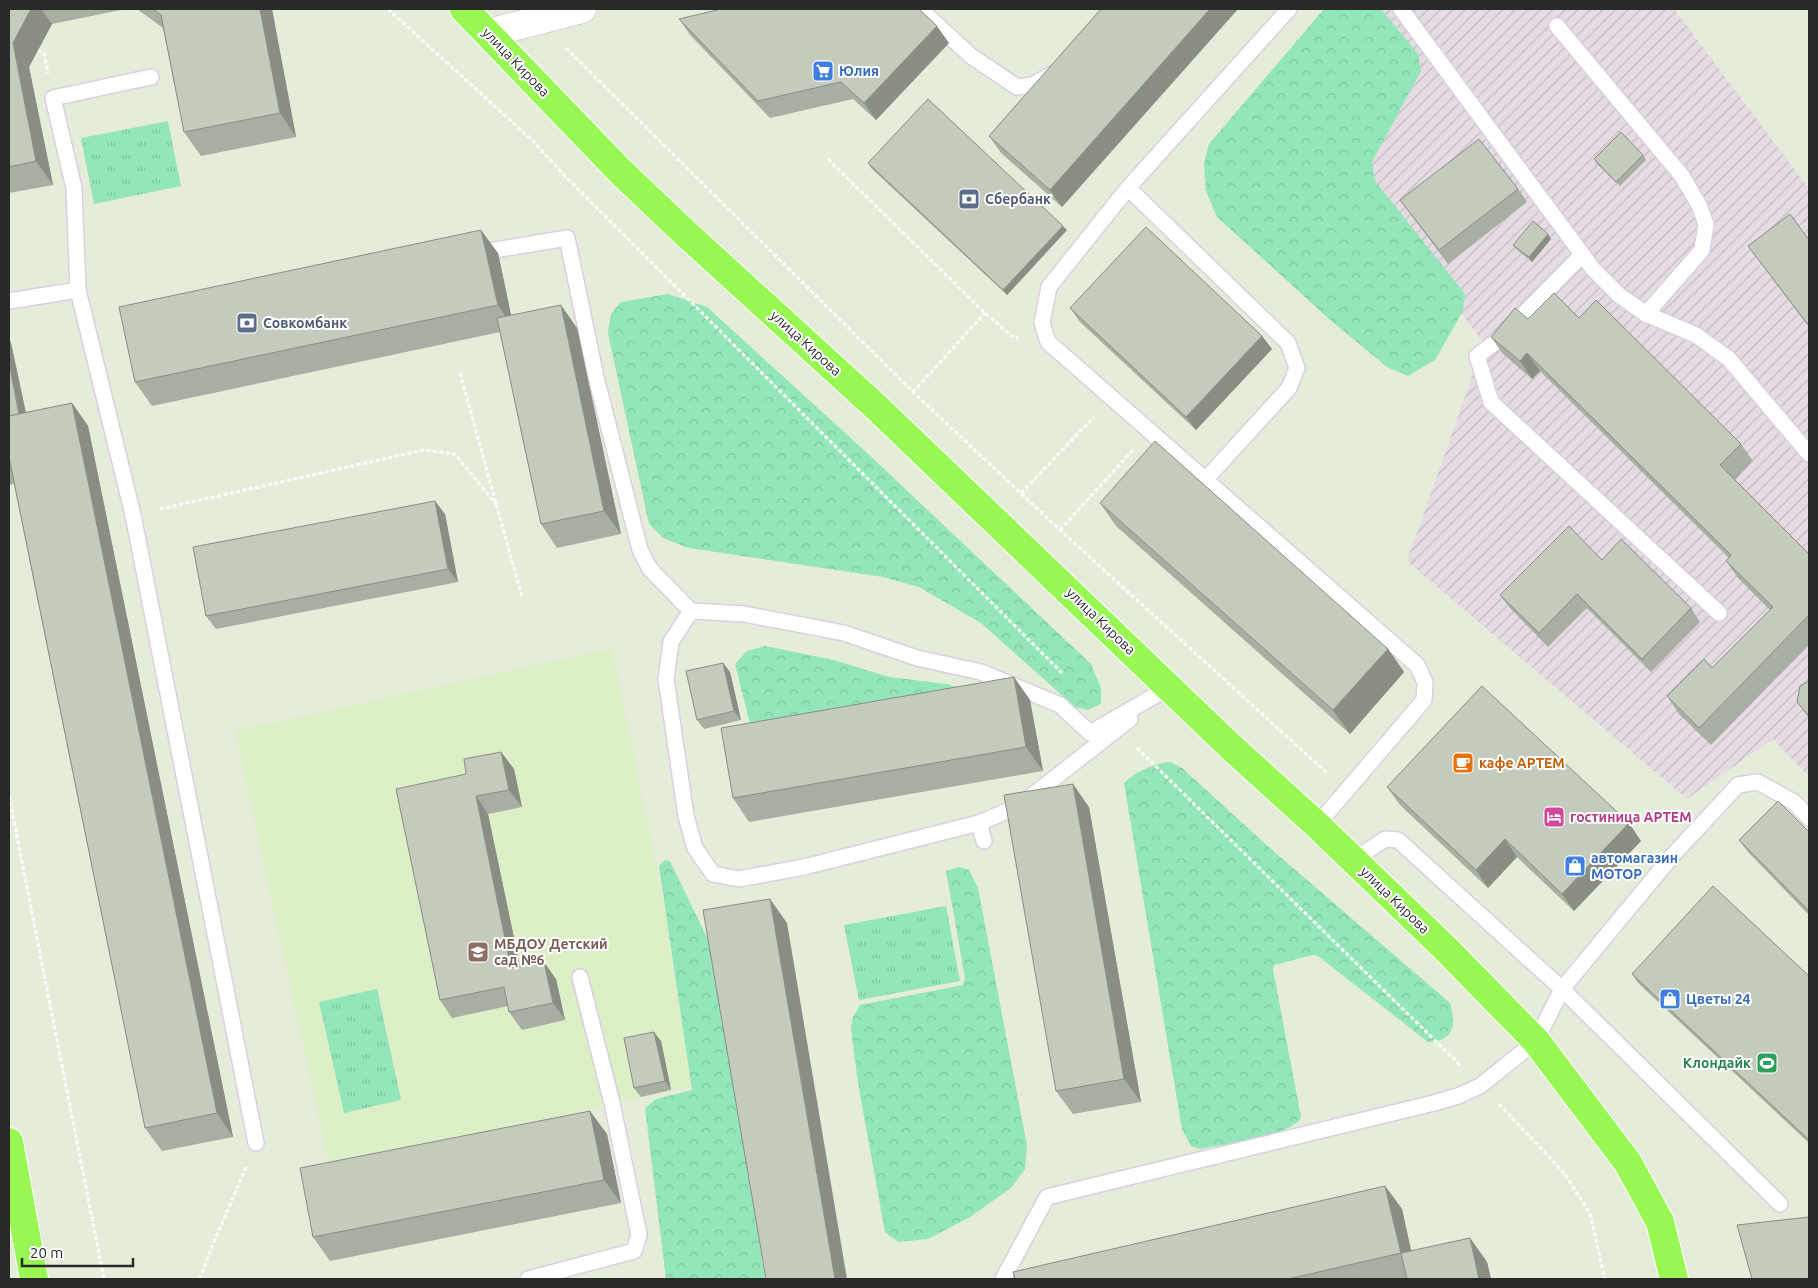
<svg xmlns="http://www.w3.org/2000/svg" width="1818" height="1288" viewBox="0 0 1818 1288" font-family="Ubuntu,sans-serif">
<defs>
<pattern id="industrial-furrows" width="10" height="10" patternUnits="userSpaceOnUse" patternTransform="scale(1.25)"><rect width="10" height="10" fill="#e4dbe3"/><path d="M-1 1l2-2M0 10L10 0M9 11l2-2" fill="none" stroke="#c4bcc3"/></pattern>
<pattern id="forest-crowns" width="20" height="18" patternUnits="userSpaceOnUse" patternTransform="scale(1.25)"><rect width="20" height="18" fill="#93e6b9"/><path d="M2 6a3 3 0 1 1 6 0M12 15a3 3 0 1 1 6 0" fill="none" stroke="#7fc59f"/></pattern>
<pattern id="park-tufts" width="24" height="20" patternUnits="userSpaceOnUse" patternTransform="scale(1.25)"><rect width="24" height="20" fill="#93e6b9"/><path d="M3 7l-1-3M5 7V3M7 7l1-3M15 17l-1-3M17 17v-4M19 17l1-3" fill="none" stroke="#7fc59f"/></pattern>
</defs>
<rect width="100%" height="100%" fill="#e5ecd9"/>
<!-- industrial -->
<path fill="url(#industrial-furrows)" d="M1336,9H1674L1809,189V777L1773,739L1687,799L1407,561L1484,343L1293,96Z"/>
<!-- education -->
<path fill="#dcefc7" d="M612,648L701,1085L329,1165L235,731Z"/>
<!-- forest -->
<g fill="url(#forest-crowns)">
<path d="M1324,9H1381L1418,54L1421,71L1372,162L1375,181L1465,294L1463,311L1435,360L1408,376L1387,367L1329,319L1217,217L1206,191L1204,164L1209,144Z"/>
<path d="M668,294L707,307L865,451L1091,664L1101,688V704L1088,710L1075,707L981,623L919,587L883,577L689,548L663,538L649,524L608,333L611,314L621,302Z"/>
<path d="M765,646L834,660L889,677L947,684L964,690L750,724L735,664L747,651Z"/>
<path d="M1170,762L1182,768L1272,850L1450,1003C1456,1024 1455,1041 1428,1042L1318,956L1313,955L1274,965L1273,970L1301,1117C1292,1137 1222,1144 1200,1149L1191,1146L1182,1129L1124,783C1135,772 1155,763 1170,762Z"/>
<path d="M665,860L670,861L711,946L731,1061L765,1279H666L645,1108L656,1099L692,1090L659,866Z"/>
<path d="M959,867L969,870L978,888L1027,1146L1025,1169L1011,1188L970,1217L928,1239L898,1242L885,1232L858,1083L851,1029L853,1017L860,1005L963,985L965,978L946,871Z"/>
</g>
<!-- park -->
<g fill="url(#park-tufts)">
<path d="M168,121L181,186L94,204L81,138Z"/>
<path d="M946,906L960,981L859,1000L844,925Z"/>
<path d="M377,989L401,1100L344,1113L319,1002Z"/>
</g>
<g fill="none" stroke-linecap="round" stroke-linejoin="round">
<!-- service casing -->
<g stroke="#dbcfe3" stroke-width="18">
<g id="service">
<path d="M920,9L971,56L1017,87L1033,85L1052,74"/>
<path d="M1401,9L1593,269L1620,296L1646,314L1696,335L1729,359L1809,454"/>
<path d="M1557,26L1682,176L1699,205L1706,224L1702,250L1646,314"/>
<path d="M151,77L53,98L74,188L78,290L133,515L256,1143"/>
<path d="M1128,188L1049,287L1042,323L1048,342L1417,665L1425,682L1424,700L1317,825"/>
<path d="M477,253L567,238L596,377L640,550L650,569L691,611L744,614L844,633L917,658L981,672L1060,705L1090,733L1170,687"/>
<path d="M1582,255L1497,341L1477,356L1491,402L1719,613"/>
<path d="M9,301L78,290"/>
<path d="M1206,479L1289,388L1297,368L1288,343L1128,188L1289,9"/>
<path d="M691,611L671,642L666,679L686,816L695,848L713,874L739,879L804,867L979,823"/>
<path d="M984,841L979,823L1019,806L1130,719"/>
<path d="M1354,860L1385,839L1398,840L1562,989L1780,1204"/>
<path d="M528,1279L634,1251L639,1235L612,1103L580,977"/>
<path d="M1003,1279L1047,1197L1434,1103L1458,1096L1480,1086L1536,1041L1562,989L1673,855L1738,785L1758,782L1794,802L1809,818"/>
</g>
</g>
<!-- secondary casing -->
<g stroke="#dbcfe3" stroke-width="30">
<path id="secondary" d="M489,33L582,9"/>
</g>
<!-- primary casing -->
<g stroke="#fff" stroke-width="30">
<g id="primary">
<path d="M464,9L620,171L683,231L875,406L1231,747L1317,825L1446,949L1536,1041L1628,1163L1660,1222L1674,1279"/>
<path d="M9,1142L34,1279"/>
</g>
</g>
<!-- path -->
<g stroke="#fff" stroke-width="3" stroke-dasharray="4 2.5" stroke-linecap="butt">
<path d="M388,9L533,141L566,177L1064,675"/>
<path d="M566,48L913,392L1060,530L1327,773"/>
<path d="M38,50L44,53L48,73"/>
<path d="M828,159L985,313L1012,336L1018,338"/>
<path d="M460,373L522,597"/>
<path d="M913,392L985,313"/>
<path d="M1021,493L1094,417"/>
<path d="M160,509L424,450L455,454L496,504"/>
<path d="M1060,530L1133,450"/>
<path d="M1137,748L1461,1066"/>
<path d="M9,796L104,1279"/>
<path d="M1499,1104L1565,1174L1590,1214L1605,1279"/>
<path d="M200,1279L209,1254L246,1167"/>
</g>
<!-- service -->
<use href="#service" stroke="#fff" stroke-width="15"/>
<!-- secondary -->
<use href="#secondary" stroke="#fff" stroke-width="28"/>
<!-- primary -->
<use href="#primary" stroke="#99f753" stroke-width="28"/>
</g>
<!-- wall -->
<g fill="#a9aea2">
<path d="M9,9H126L52,24L29,67L53,185L9,193Z"/>
<path d="M137,9H272L296,137L201,156L184,132L163,28Z"/>
<path d="M1101,9H1238L1062,207L1001,153L989,136Z"/>
<path d="M679,19L949,43L876,120L853,99L770,118L691,36Z"/>
<path d="M1643,155L1646,160L1620,186L1597,164L1594,159Z"/>
<path d="M868,163L1067,230L1007,295L871,168Z"/>
<path d="M1518,189L1527,202L1448,264L1400,200Z"/>
<path d="M1551,239L1532,262L1516,249L1513,245Z"/>
<path d="M1809,240V327L1748,246Z"/>
<path d="M498,253L511,315L577,328L621,534L557,548L541,524L500,332L152,406L135,382Z"/>
<path d="M1070,308L1262,336L1272,349L1196,430L1080,322Z"/>
<path d="M1579,318L1741,444L1753,461L1735,480L1808,553L1809,552V645L1711,745L1679,714L1667,696L1712,668L1770,610L1738,578L1726,561L1729,558L1540,371L1532,379L1503,354L1491,337L1528,319Z"/>
<path d="M9,339L11,343L26,412L72,403L88,426L233,1137L162,1151L145,1128L14,484L9,485Z"/>
<path d="M1100,503L1388,649L1404,672L1350,734L1116,526Z"/>
<path d="M445,514L458,582L216,629L206,616Z"/>
<path d="M1602,560L1691,608L1700,622L1651,672L1587,608L1548,647L1510,608L1500,595Z"/>
<path d="M723,663L730,672L741,720L704,729L697,720Z"/>
<path d="M1014,677L1030,700L1043,771L749,822L733,798Z"/>
<path d="M1809,681V718L1797,702Z"/>
<path d="M501,752L514,769L522,807L488,814L520,966L556,979L565,1020L522,1030L509,1012L508,1006L452,1018L440,1000L466,774Z"/>
<path d="M1387,787L1641,841L1574,911L1517,857L1488,888L1400,805Z"/>
<path d="M1089,807L1141,1102L1073,1114L1056,1091Z"/>
<path d="M1809,832V915L1749,853L1739,840Z"/>
<path d="M1632,974L1809,976V1143L1638,983Z"/>
<path d="M661,1041L671,1090L641,1097L634,1088Z"/>
<path d="M607,1134L621,1203L330,1261L313,1237Z"/>
<path d="M1385,1186L1402,1209L1411,1251L1470,1238L1487,1262L1491,1279H1015Z"/>
</g>
<!-- shaded-wall -->
<g fill="#898d84">
<path d="M31,9H41L52,24L29,67L53,185L36,161L13,43Z"/>
<path d="M260,9H272L296,137L280,113Z"/>
<path d="M1210,9H1238L1062,207L1050,190Z"/>
<path d="M937,26L949,43L876,120L864,103Z"/>
<path d="M1063,226L1067,230L1007,295L1003,290Z"/>
<path d="M481,230L498,253L514,329L498,305Z"/>
<path d="M1548,234L1551,239L1532,262L1529,257Z"/>
<path d="M561,305L577,328L621,534L604,511Z"/>
<path d="M1262,336L1272,349L1196,430L1186,417Z"/>
<path d="M9,339L11,343L31,438L22,424L9,363Z"/>
<path d="M1527,353L1540,371L1532,379L1520,361Z"/>
<path d="M72,403L88,426L233,1137L217,1113Z"/>
<path d="M435,501L445,514L458,582L448,569Z"/>
<path d="M1388,649L1404,672L1350,734L1333,710Z"/>
<path d="M723,663L730,672L741,720L734,711Z"/>
<path d="M1014,677L1030,700L1043,771L1026,747Z"/>
<path d="M501,752L514,769L522,807L509,790Z"/>
<path d="M1073,784L1089,807L1141,1102L1124,1079Z"/>
<path d="M476,796L488,814L524,986L511,968Z"/>
<path d="M1629,823L1641,841L1574,911L1562,894Z"/>
<path d="M1505,839L1517,857L1488,888L1476,870Z"/>
<path d="M770,899L787,923L847,1279H835Z"/>
<path d="M544,962L556,979L565,1020L553,1003Z"/>
<path d="M654,1032L661,1041L671,1090L665,1081Z"/>
<path d="M590,1111L607,1134L621,1203L604,1180Z"/>
<path d="M1385,1186L1402,1209L1417,1277L1401,1253Z"/>
<path d="M1470,1238L1487,1262L1491,1279H1479Z"/>
</g>
<!-- building -->
<g fill="#c4cabc" stroke="#898d84">
<path d="M9,9H31L13,43L36,161L9,167Z"/>
<path d="M153,9H260L280,113L184,132L161,15Z"/>
<path d="M721,9H919L937,26L864,103L841,82L758,101L679,19Z"/>
<path d="M1101,9H1210L1050,190L989,136Z"/>
<path d="M928,99L1063,226L1003,290L868,163Z"/>
<path d="M1621,132L1643,155L1616,182L1594,159Z"/>
<path d="M1479,139L1518,189L1439,250L1400,200Z"/>
<path d="M1790,214L1809,240V326L1748,246Z"/>
<path d="M1533,221L1548,234L1529,257L1513,245Z"/>
<path d="M1146,227L1262,336L1186,417L1070,308Z"/>
<path d="M481,230L498,305L135,382L119,307Z"/>
<path d="M1554,293L1579,318L1596,300L1741,444L1720,465L1808,553L1809,552V615L1699,728L1667,696L1704,659L1712,668L1773,607L1726,561L1731,555L1527,353L1520,361L1491,337L1515,308L1528,319Z"/>
<path d="M561,305L604,511L541,524L497,318Z"/>
<path d="M9,363L19,414L9,416Z"/>
<path d="M72,403L217,1113L145,1128L9,457V416Z"/>
<path d="M1155,441L1388,649L1333,710L1100,503Z"/>
<path d="M9,457L11,469L9,470Z"/>
<path d="M435,501L448,569L206,616L193,547Z"/>
<path d="M1569,526L1602,560L1621,539L1691,608L1642,659L1577,594L1539,633L1500,595Z"/>
<path d="M723,663L734,711L697,720L686,671Z"/>
<path d="M1014,677L1026,747L733,798L721,728Z"/>
<path d="M1809,681V716L1797,702L1800,686Z"/>
<path d="M1482,686L1629,823L1562,894L1505,839L1476,870L1387,787Z"/>
<path d="M501,752L509,790L476,796L511,968L544,962L553,1003L509,1012L504,987L440,1000L396,789L466,774L464,759Z"/>
<path d="M1073,784L1124,1079L1056,1091L1004,795Z"/>
<path d="M1778,801L1809,832V911L1739,840Z"/>
<path d="M1713,886L1809,976V1140L1632,974Z"/>
<path d="M770,899L835,1279H766L703,910Z"/>
<path d="M654,1032L665,1081L634,1088L624,1038Z"/>
<path d="M590,1111L604,1180L313,1237L300,1168Z"/>
<path d="M1385,1186L1401,1253L1288,1279H1015L1013,1272Z"/>
<path d="M1809,1217V1279H1752L1737,1225Z"/>
<path d="M1470,1238L1479,1279H1407L1401,1253Z"/>
</g>
<!-- icons -->
<defs>
<g id="supermarket-square" transform="scale(1.125)"><rect x="-9" y="-9" width="18" height="18" rx="4" fill="#3f7fe0" stroke="#fff"/><path d="M-6-5.5h2.5l.6 2H6L4.5 2H-2.5L-4.4-4H-6ZM-1.5 3.2a1.3 1.3 0 1 0 .1 0ZM3 3.2a1.3 1.3 0 1 0 .1 0Z" fill="#fff"/></g>
<g id="bank-square" transform="scale(1.125)"><rect x="-9" y="-9" width="18" height="18" rx="4" fill="#5c6f8a" stroke="#fff"/><path d="M-6-4H6V4H-6ZM0-2.3a2.3 2.3 0 1 0 0 4.6a2.3 2.3 0 1 0 0-4.6Z" fill="#fff"/></g>
<g id="cafe-square" transform="scale(1.125)"><rect x="-9" y="-9" width="18" height="18" rx="4" fill="#e8710a" stroke="#fff"/><path d="M-5.5-4.5H6V0H3Q3 3.5 0 3.5H-2.5Q-5.5 3.5-5.5 0ZM3-3.2v2h1.7v-2ZM-6 4.5H4V6H-6Z" fill="#fff"/></g>
<g id="hotel-square" transform="scale(1.125)"><rect x="-9" y="-9" width="18" height="18" rx="4" fill="#d1479c" stroke="#fff"/><path d="M-6-4.5h1.5V1H6V5H4.5V3h-9V5H-6ZM-4 0a1.8 1.8 0 1 1 3.6 0ZM.5 0V-2.5h3Q6-2.5 6 0Z" fill="#fff"/></g>
<g id="shop-square" transform="scale(1.125)"><rect x="-9" y="-9" width="18" height="18" rx="4" fill="#3f7fe0" stroke="#fff"/><path d="M-5-2.5h2.3a2.7 3.5 0 0 1 5.4 0H5L5.5 6h-11ZM-1.5-2.5h3a1.5 2.3 0 0 0-3 0Z" fill="#fff"/></g>
<g id="school-square" transform="scale(1.125)"><rect x="-9" y="-9" width="18" height="18" rx="4" fill="#8d6e63" stroke="#fff"/><path d="M0-5L7-2L0 1L-7-2ZM-4 1L0 2.5L4 1V4Q0 6-4 4Z" fill="#fff"/></g>
<g id="stadium-square" transform="scale(1.125)"><rect x="-9" y="-9" width="18" height="18" rx="4" fill="#2e9e5b" stroke="#fff"/><path d="M0-5a6.5 5 0 1 0 0 10a6.5 5 0 1 0 0-10ZM-3.5-1.8h7v3.6h-7Z" fill="#fff"/></g>
</defs>
<g fill-rule="evenodd">
<use href="#supermarket-square" x="823" y="71"/>
<use href="#bank-square" x="969" y="199"/>
<use href="#bank-square" x="247" y="323"/>
<use href="#cafe-square" x="1463" y="763"/>
<use href="#hotel-square" x="1554" y="817"/>
<use href="#shop-square" x="1575" y="866"/>
<use href="#school-square" x="478" y="952"/>
<use href="#shop-square" x="1670" y="999"/>
<use href="#stadium-square" x="1767" y="1063"/>
</g>
<g text-anchor="middle" dominant-baseline="central" stroke-width="4" stroke-linejoin="round" paint-order="stroke">
<!-- street labels -->
<g font-size="14" fill="#292929" stroke="#fff">
<text transform="translate(516 62) rotate(46)">улица Кирова</text>
<text transform="translate(806 343) rotate(42)">улица Кирова</text>
<text transform="translate(1101 621) rotate(44)">улица Кирова</text>
<text transform="translate(1395 900) rotate(44)">улица Кирова</text>
</g>
<!-- shop labels -->
<g font-size="14" font-weight="bold" fill="#366cbe" stroke="#fff" text-anchor="start">
<text x="839" y="71">Юлия</text>
<text x="1591" y="858">автомагазин<tspan x="1591" dy="16">МОТОР</tspan></text>
<text x="1686" y="999">Цветы 24</text>
</g>
<!-- service labels -->
<g font-size="14" font-weight="bold" fill="#4e5e75" stroke="#fff" text-anchor="start">
<text x="985" y="199">Сбербанк</text>
<text x="263" y="323">Совкомбанк</text>
</g>
<!-- food labels -->
<g font-size="14" font-weight="bold" fill="#c56008" stroke="#fff" text-anchor="start">
<text x="1479" y="763">кафе АРТЕМ</text>
</g>
<!-- hotel labels -->
<g font-size="14" font-weight="bold" fill="#b23c85" stroke="#fff" text-anchor="start">
<text x="1570" y="817">гостиница АРТЕМ</text>
</g>
<!-- education labels -->
<g font-size="14" font-weight="bold" fill="#785e54" stroke="#fff" text-anchor="start">
<text x="494" y="944">МБДОУ Детский<tspan x="494" dy="16">сад №6</tspan></text>
</g>
<!-- leisure labels -->
<g font-size="14" font-weight="bold" fill="#27864d" stroke="#fff" text-anchor="end">
<text x="1751" y="1063">Клондайк</text>
</g>
</g>
<!-- border -->
<rect width="1818" height="1288" fill="none" stroke="#292929" stroke-width="20"/>
<!-- scale -->
<path d="M22 1258v8h111v-8" fill="none" stroke="#292929" stroke-width="2.5"/>
<text x="30" y="1258" font-size="15" fill="#292929" stroke="#ffffff" stroke-width="4" paint-order="stroke">20 m</text>
</svg>
